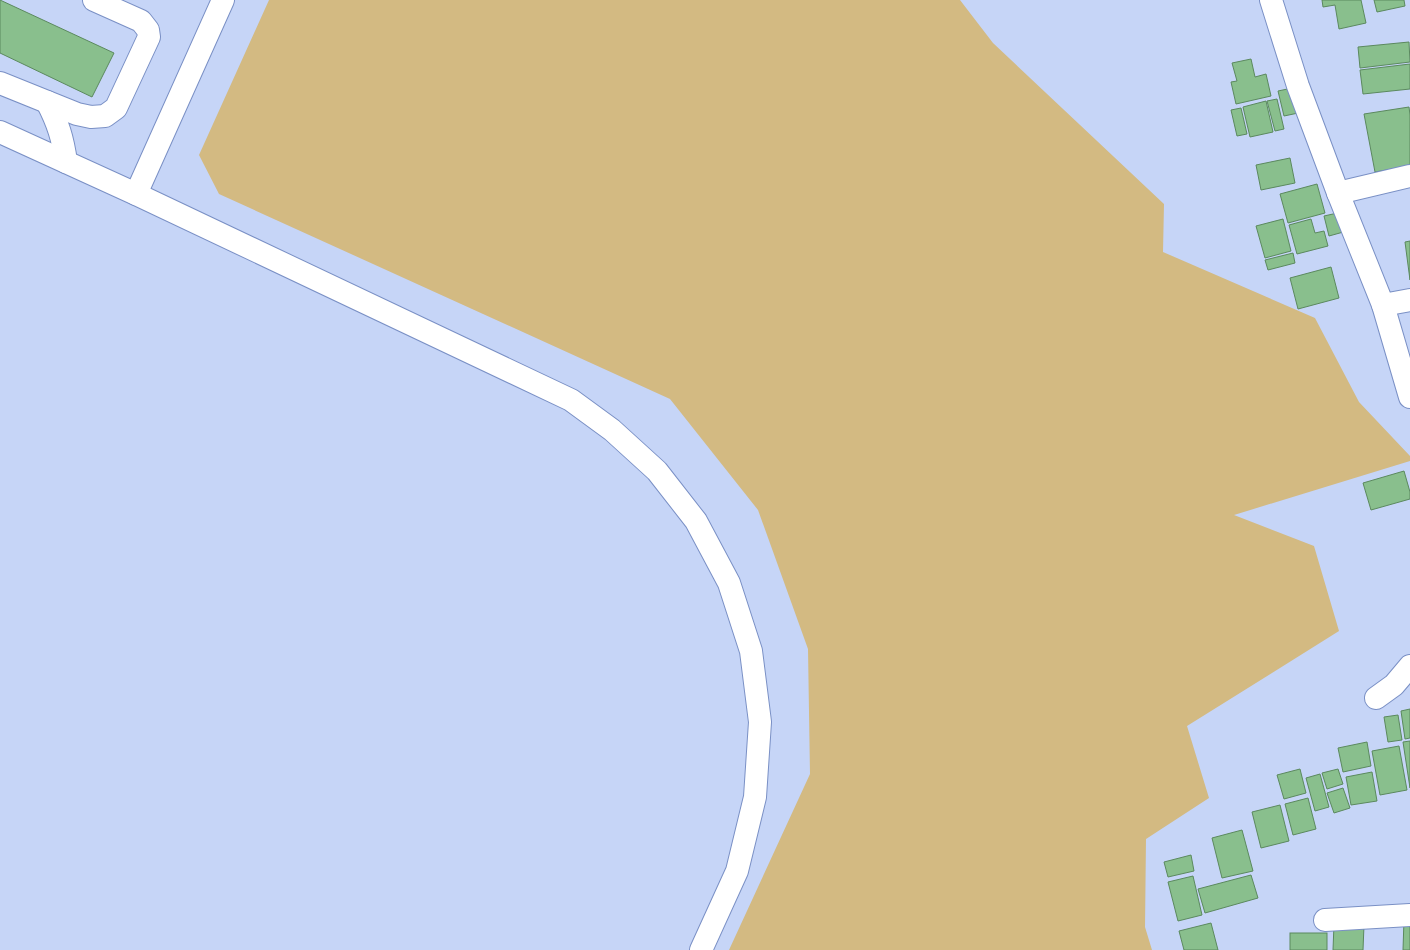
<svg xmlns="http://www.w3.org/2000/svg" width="1410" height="950" viewBox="0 0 1410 950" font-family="'Alegreya Sans',sans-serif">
<rect width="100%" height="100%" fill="#c6d5f7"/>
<!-- green -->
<path fill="#d3ba82" d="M269,0H960L993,43L1164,204L1163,252L1315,318L1359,402L1410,456V461L1234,515L1314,546L1339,631L1187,726L1209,798L1146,839L1145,927L1152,950H729L810,774L808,649L758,510L670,399L219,194L199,155Z"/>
<!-- building -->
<g fill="#89bf8d" stroke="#5b895e">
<path d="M0,0L114,53L92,97L0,53Z"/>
<path d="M1322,0H1361L1366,23L1339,29L1335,5L1323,7Z"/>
<path d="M1374,0H1404L1405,6L1377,12Z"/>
<path d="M1409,42L1410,62L1360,68L1358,47Z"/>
<path d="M1251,59L1255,77L1266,74L1271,96L1236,104L1231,82L1237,81L1232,63Z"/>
<path d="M1410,64V89L1363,94L1360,70Z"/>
<path d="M1297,87L1303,112L1284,116L1278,91Z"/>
<path d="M1277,99L1284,129L1275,131L1267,101Z"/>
<path d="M1266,101L1273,132L1250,137L1243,107Z"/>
<path d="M1409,107L1410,115V166L1375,172L1364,114Z"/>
<path d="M1241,108L1247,134L1237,136L1231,110Z"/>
<path d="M1290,158L1295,183L1261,190L1256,165Z"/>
<path d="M1317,184L1325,213L1288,223L1280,194Z"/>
<path d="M1342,212L1347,231L1329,236L1324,216Z"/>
<path d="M1283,219L1291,251L1265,258L1256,226Z"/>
<path d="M1311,219L1315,233L1324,231L1328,246L1297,254L1289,225Z"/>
<path d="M1410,241V280L1405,242Z"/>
<path d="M1293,253L1295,263L1268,270L1265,260Z"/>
<path d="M1331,267L1339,298L1298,309L1290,278Z"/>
<path d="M1404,471L1410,492V499L1371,510L1363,483Z"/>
<path d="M1410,709V738L1405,739L1401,711Z"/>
<path d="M1398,715L1402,740L1388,742L1384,717Z"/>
<path d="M1410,741V788L1403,742Z"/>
<path d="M1367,742L1371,766L1343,772L1338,748Z"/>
<path d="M1399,746L1407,790L1380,795L1372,751Z"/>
<path d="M1300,769L1306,793L1284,799L1277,775Z"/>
<path d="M1338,769L1343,784L1327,789L1322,773Z"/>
<path d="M1372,772L1377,801L1351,805L1346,777Z"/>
<path d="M1320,774L1329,807L1315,811L1306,778Z"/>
<path d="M1343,788L1350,808L1334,813L1327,793Z"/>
<path d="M1308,798L1316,829L1293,835L1285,804Z"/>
<path d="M1280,805L1289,841L1261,848L1252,812Z"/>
<path d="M1242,830L1253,871L1222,878L1212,838Z"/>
<path d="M1191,855L1194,871L1168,877L1164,862Z"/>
<path d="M1251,875L1258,898L1205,913L1198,889Z"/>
<path d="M1193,876L1202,915L1178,921L1168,882Z"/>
<path d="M1404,919H1410V950H1403Z"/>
<path d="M1211,923L1218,950H1184L1179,931Z"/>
<path d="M1334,924L1364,925L1363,950H1333Z"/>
<rect x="1290" y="933" width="37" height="17"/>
</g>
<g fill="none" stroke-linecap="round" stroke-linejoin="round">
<!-- minor casing -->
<g stroke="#7a90c5" stroke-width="24">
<g id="minor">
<path d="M1271,0L1298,86L1338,193L1383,305L1410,397"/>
<path d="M0,83L77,114L91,117L105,116L116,108L149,37L148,30L141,21L94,0"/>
<path d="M47,102C58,123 63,139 66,162"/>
<path d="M0,132L136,194L571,400L612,430L657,471L696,521L729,583L751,651L760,722L755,797L737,871L701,950"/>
<path d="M1338,193L1410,176"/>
<path d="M136,194L223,0"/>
<path d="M1383,305L1410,300"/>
<path d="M1376,698L1394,685L1410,666"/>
<path d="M1325,920L1410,915"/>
</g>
</g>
<!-- minor -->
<use href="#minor" stroke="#fff" stroke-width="22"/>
</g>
</svg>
